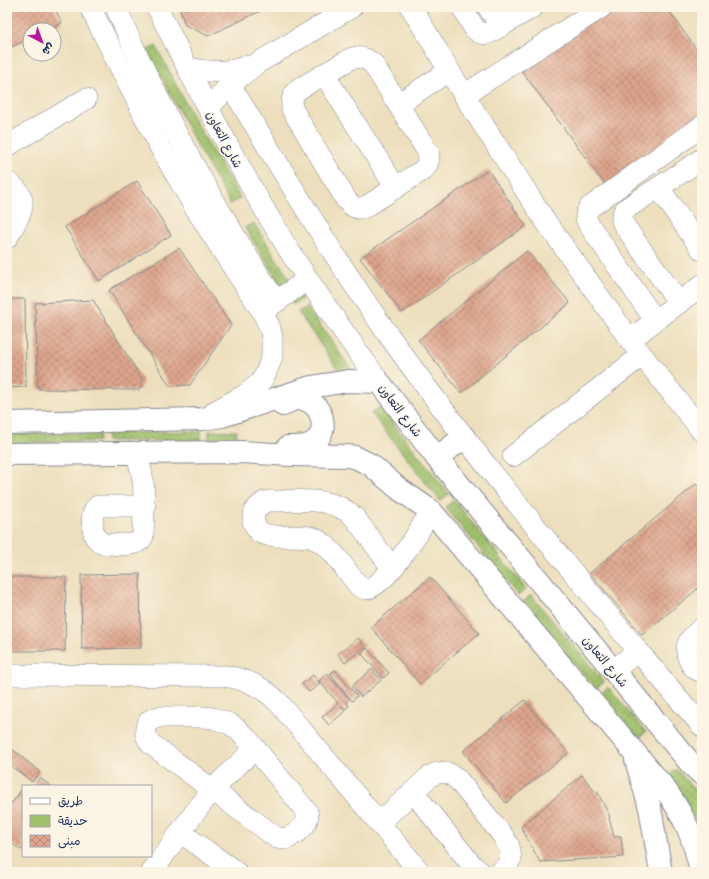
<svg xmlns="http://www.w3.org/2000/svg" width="709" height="879" viewBox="0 0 709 879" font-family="Mali,'Playpen Sans Arabic',sans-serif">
<defs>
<pattern id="green-dots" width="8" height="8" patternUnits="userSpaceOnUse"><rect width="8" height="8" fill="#9fc069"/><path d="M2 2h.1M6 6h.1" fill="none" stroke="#819c5a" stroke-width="1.8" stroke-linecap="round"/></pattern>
<pattern id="building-cross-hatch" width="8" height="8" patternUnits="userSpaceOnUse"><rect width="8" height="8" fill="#dfa58c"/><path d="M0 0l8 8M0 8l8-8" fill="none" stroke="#b48776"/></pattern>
</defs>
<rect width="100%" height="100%" fill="#fcf5e5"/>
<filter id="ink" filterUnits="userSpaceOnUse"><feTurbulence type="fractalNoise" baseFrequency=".025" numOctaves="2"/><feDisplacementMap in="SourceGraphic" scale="8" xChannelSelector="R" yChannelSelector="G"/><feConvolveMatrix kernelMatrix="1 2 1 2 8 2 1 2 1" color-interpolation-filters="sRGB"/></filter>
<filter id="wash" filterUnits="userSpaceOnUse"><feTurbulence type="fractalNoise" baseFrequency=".012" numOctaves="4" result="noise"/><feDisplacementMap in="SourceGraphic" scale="16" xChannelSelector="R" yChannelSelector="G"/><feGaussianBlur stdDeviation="0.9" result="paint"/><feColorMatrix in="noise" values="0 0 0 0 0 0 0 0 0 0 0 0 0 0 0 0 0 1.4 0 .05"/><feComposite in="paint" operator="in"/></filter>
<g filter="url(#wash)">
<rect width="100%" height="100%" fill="#eddfbd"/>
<!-- green -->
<g fill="url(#green-dots)" stroke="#5d7864">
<path d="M156,46L196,123L240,198L230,204L201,153L147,50Z"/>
<path d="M254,223L302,299L293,305L245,228Z"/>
<path d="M307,307L354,373L345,380L298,312Z"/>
<path d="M380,407L449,494L440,501L371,413Z"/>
<path d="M201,431V440L107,441L106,433Z"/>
<path d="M209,431H237V439L209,440Z"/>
<path d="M99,433V441L7,443V434Z"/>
<path d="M454,500L526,589L518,596L445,507Z"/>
<path d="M531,595L604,682L595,689L523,602Z"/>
<path d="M608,687L646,732L637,740L599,695Z"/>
<path d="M676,769L702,798V821L698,825L667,777Z"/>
</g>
<g id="blocks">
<!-- building -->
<g fill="url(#building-cross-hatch)">
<path d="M7,7H54L62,23L47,30H30V38L7,49Z"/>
<path d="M179,7H269L208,36L185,25Z"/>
<path d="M610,7H666L702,57V116L606,186L522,71Z"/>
<path d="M488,170L526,226L402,313L360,258Z"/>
<path d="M137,181L171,235L99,281L65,227Z"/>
<path d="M179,248L231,325L190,385L170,386L109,290Z"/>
<path d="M527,251L570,303L461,393L418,340Z"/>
<path d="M7,299H25L26,387L7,388Z"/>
<path d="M93,300L143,381L139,390L38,389L35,303Z"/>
<path d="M696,484L702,491V585L642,635L590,573Z"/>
<path d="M140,574L141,648L82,649L81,575Z"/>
<path d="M7,577H66L65,651H7Z"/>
<path d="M430,577L479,633L420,684L371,627Z"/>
<path d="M358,638L365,646L345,663L338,654Z"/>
<path d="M367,648L389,673L383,678L361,653Z"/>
<path d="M372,669L381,680L361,697L352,686Z"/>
<path d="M335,670L357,696L352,701L330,674Z"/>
<path d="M327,674L349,699L346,702L349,706L345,709L341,706L345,711L329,725L322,717L338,703L319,681Z"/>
<path d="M313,675L320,684L309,692L302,684Z"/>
<path d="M525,700L568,753L506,803L463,751Z"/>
<path d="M11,748L40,772L32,782L7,763V753Z"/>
<path d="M582,775L595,792L597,791L610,817L609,818L614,837L621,836L623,857L540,862L521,827Z"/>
<path d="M40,778L51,786H38L35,784Z"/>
<path d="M23,788V848L21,850L7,840V799L12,803Z"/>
</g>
</g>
</g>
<g filter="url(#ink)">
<use href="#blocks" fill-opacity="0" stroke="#84878e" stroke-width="1"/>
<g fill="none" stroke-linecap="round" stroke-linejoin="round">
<!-- minor casing -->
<g stroke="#84878e" stroke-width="22">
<g id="minor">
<path d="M90,7L160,147L194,206L231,264L262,311L270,328L272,338V357L265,375L260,383L245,395L214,412"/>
<path d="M116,7C125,28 134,50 145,71C183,151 228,227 276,302"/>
<path d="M157,7C196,87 237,166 284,242C313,290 347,336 379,382"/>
<path d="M411,7L464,95L544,219L630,340L702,431"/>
<path d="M462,7L474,28C479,34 484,35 491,32L533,7"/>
<path d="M488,7L501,26"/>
<path d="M357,57L366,59L373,64L429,154C429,161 428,165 423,170L367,206C359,210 353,208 347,201L292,109C291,101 292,96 297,90L352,58Z"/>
<path d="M188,68C209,73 229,73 249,66"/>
<path d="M324,74L396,188"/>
<path d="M230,85C282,169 332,256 390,337C467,446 553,548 638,651L614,670"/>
<path d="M464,95L602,7"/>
<path d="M398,104L449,71"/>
<path d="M208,108L230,85L256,64L352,7"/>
<path d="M7,146L86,99"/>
<path d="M7,182C34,199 19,216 7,238"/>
<path d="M659,188L702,250"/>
<path d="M679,303L624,225C620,219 622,213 627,208L702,159"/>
<path d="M266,309L308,279"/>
<path d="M655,320L589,225C585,219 585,213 589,208L702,126"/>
<path d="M630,340L702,285"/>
<path d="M136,453C147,482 144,506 143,536C139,548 116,544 105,544L101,543L95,537C92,527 90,512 98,506H145"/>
<path d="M513,456L642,355"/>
<path d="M392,568L355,518C333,495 299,501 270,501L264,502L255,510L253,522L259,532C275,540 293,534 309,537C329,540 346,572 359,586L365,589C385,589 421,528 431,511"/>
<path d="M702,628C698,632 693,635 690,640C683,651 689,668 702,672"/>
<path d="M638,651L702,726"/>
<path d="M7,675L224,676C247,679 263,687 279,703L420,872"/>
<path d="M159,717H204L213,718L230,724L237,729L250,742L307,812C311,824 296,834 286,839L277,838L151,744C145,736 143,729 150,720Z"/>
<path d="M413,792L472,865L480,872"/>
<path d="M379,823L429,777C439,770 449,771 458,780L503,836L509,846L511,858L508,864L501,872"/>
<path d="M180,832L236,872"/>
<path d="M152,872C172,844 191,815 213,790C226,775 241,762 255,749"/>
</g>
</g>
<!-- major casing -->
<g stroke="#84878e" stroke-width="24">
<g id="major">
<path d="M283,405C315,381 341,435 306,446C301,447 294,447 288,447"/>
<path d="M7,423L202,419L222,416L311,387L348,381L379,382L437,458L691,764L702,774"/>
<path d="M7,454L241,452L290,455L346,456L355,457L371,465L399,489L431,511L662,785C683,813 694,837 701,872"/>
<path d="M437,458L464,437"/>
<path d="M636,760L650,808L661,872"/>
</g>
</g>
<!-- minor -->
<use href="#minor" stroke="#fff" stroke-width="21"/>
<!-- major -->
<use href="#major" stroke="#fff" stroke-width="22"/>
</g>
</g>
<g text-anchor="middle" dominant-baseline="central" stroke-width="3" stroke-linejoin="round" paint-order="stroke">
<!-- street labels -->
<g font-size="12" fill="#1b2f5e" stroke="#fcf5e5">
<text transform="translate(225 139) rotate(62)">شارع التعاون</text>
<text transform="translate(401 410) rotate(53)">شارع التعاون</text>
<text transform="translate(606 661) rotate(50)">شارع التعاون</text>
</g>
</g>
<!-- margin -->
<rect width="709" height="879" fill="none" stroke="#fcf5e5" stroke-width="24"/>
<!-- legend -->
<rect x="22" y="785" width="130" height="72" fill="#fcf5e5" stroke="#a2a6af"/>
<rect x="30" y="798" width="20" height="6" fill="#ffffff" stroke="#a2a6af"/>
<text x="58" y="805" font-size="12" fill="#1b2f5e">طريق</text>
<rect x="30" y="815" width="20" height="12" fill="#9fc069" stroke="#a2a6af"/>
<text x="58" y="825" font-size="12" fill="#1b2f5e">حديقة</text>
<rect x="30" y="835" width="20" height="12" fill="url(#building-cross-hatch)" stroke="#a2a6af"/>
<text x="58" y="845" font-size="12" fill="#1b2f5e">مبنى</text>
<!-- north arrow -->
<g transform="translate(42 42) rotate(139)"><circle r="19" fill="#fcf5e5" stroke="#a2a6af"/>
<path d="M0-3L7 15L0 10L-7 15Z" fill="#b5179e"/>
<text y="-6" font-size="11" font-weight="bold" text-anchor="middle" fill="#1b2f5e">ش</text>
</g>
</svg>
